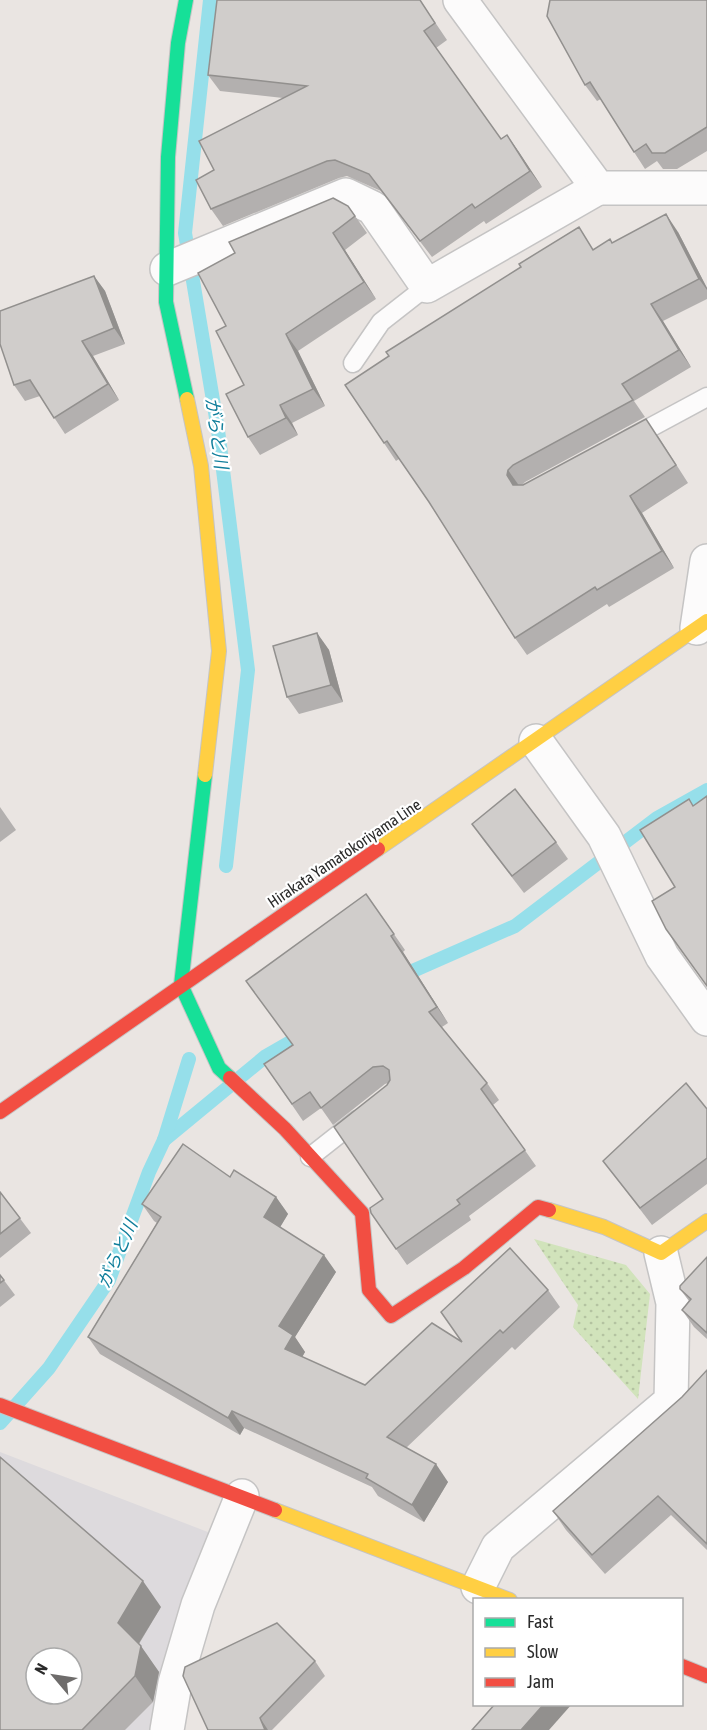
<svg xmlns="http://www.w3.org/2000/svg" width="707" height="1730" viewBox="0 0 707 1730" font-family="'Asap Condensed','Noto Sans JP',sans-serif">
<defs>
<pattern id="park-dots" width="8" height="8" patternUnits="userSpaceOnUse" patternTransform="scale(1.5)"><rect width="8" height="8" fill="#d1e3bb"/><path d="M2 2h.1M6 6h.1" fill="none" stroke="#b4c3a1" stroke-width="1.8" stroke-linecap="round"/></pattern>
</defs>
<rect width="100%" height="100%" fill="#eae5e2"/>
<!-- industrial -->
<path fill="#dddadd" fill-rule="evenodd" d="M0,1452L213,1534L158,1730H0ZM36,1658H72V1694H36Z"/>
<!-- park -->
<path fill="url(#park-dots)" d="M534,1239L626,1265L650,1294L638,1399L573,1327L578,1305Z"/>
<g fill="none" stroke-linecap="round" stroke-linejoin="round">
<!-- stream -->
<g stroke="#96dfea" stroke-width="14">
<path d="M210,0L185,233L218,430L248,670L226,866"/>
<path d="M399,977L515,926L657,818L707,790"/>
<path d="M164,1140L266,1056L306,1033"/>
<path d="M0,1423L49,1368L109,1280L149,1172L164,1140L189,1059"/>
</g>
<!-- lane casing -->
<g stroke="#c5c4c4" stroke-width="21">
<g id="lane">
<path d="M353,363L381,322L427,286"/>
<path d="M629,439L707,397"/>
<path d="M310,1157L357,1120"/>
</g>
</g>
<!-- street casing -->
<g stroke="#c5c4c4" stroke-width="36">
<g id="street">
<path d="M460,0L598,188H707"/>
<path d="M167,269L346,195L373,208L427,286L598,188"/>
<path d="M697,628L707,561"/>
<path d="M536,741L604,836L662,956L707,1019"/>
<path d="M478,1587L498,1547L671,1401L673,1303L661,1253"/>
<path d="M167,1730L175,1683L198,1605L242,1496"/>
</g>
</g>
<!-- fast casing -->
<g stroke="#c5c4c4" stroke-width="16">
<g id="fast">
<path d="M186,0L178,43L168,157L166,302L187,399"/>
<path d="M205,775L181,985L219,1068L230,1078"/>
</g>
</g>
<!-- slow casing -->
<g stroke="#c5c4c4" stroke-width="16">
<g id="slow">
<path d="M187,399L201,466L219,651L205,775"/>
<path d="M378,849L707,621"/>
<path d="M549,1210L604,1227L661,1253L707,1221"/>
<path d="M275,1510L510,1600"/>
</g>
</g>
<!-- jam casing -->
<g stroke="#c5c4c4" stroke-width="16">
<g id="jam">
<path d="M230,1078L285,1129L362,1213L369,1290L391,1316L464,1268L538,1207L549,1210"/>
<path d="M0,1112L378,849"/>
<path d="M0,1405L275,1510"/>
<path d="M682,1666L707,1676"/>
</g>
</g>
<!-- lane -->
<use href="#lane" stroke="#fcfbfb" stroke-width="18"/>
<!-- street -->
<use href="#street" stroke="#fcfbfb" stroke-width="33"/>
<!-- fast -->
<use href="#fast" stroke="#16e098" stroke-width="14"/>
<!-- slow -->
<use href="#slow" stroke="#ffcf43" stroke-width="14"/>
<!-- jam -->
<use href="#jam" stroke="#f24e42" stroke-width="14"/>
</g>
<!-- wall -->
<g fill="#b3b0af">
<path d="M420,0L447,40L436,48L501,139L507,135L542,187L486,224L484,221L432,257L381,191L347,176L339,178L223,226L211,209L214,170L283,98L220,91L208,75Z"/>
<path d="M707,0V151L677,169H663L657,161L645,169L634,152L601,99L597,101L585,85Z"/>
<path d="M348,206L367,233L345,250L376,299L298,351L325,406L292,423L298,435L260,455L248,437L244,385L226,326Z"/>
<path d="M678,232L707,288V299L663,321L691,367L634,401L645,417L525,482L522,485L658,436L688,483L642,513L674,568L609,607L607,604L527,655L515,638L429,502L399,459L396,461L345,385L594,249L612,243Z"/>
<path d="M94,276L105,291L125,344L93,356L119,400L65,434L40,396L25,401L14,385Z"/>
<path d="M317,633L329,650L343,702L299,714L287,697Z"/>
<path d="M0,807L16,830L0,842Z"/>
<path d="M472,824L556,842L568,859L524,893L484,841Z"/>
<path d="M366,894L405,950L403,952L448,1023L442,1027L487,1083L499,1100L493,1105L536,1166L469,1216L471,1220L407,1265L371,1213L383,1199L387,1085L388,1083L385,1084L333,1125L321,1108L303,1121L264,1064L292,1045Z"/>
<path d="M707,1109V1184L652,1225L603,1161Z"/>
<path d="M230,1177L276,1197L288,1214L280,1227L336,1272L295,1337L305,1352L302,1357L365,1385L461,1342L548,1290L560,1307L515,1350L512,1347L406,1448L448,1482L424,1522L378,1496L372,1487L244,1428L240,1435L100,1354L88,1337L157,1223L154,1221L142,1204Z"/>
<path d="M0,1192L31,1233L0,1258Z"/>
<path d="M707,1257V1339L694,1327L682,1310L689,1301L680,1289Z"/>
<path d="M0,1275L15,1295L0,1307Z"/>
<path d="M707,1370V1550L671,1515L605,1574L566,1530L553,1511L682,1397Z"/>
<path d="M161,1607L139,1644L159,1672L153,1702L125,1730H0Z"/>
<path d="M315,1661L325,1676L272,1730H208Z"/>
</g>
<!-- shaded-wall -->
<g fill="#92908e">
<path d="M507,135L519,152L542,187L530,171Z"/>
<path d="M666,214L678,232L707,288V290L699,279Z"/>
<path d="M333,233L345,250L376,299L364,282Z"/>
<path d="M94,276L105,291L125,344L114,328Z"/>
<path d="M651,304L663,321L691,367L679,350Z"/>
<path d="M286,334L298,351L325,406L313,389Z"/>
<path d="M82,341L93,356L119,400L108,384Z"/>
<path d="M280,405L292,423L298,435L286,418Z"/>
<path d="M508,470L520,487L513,485L507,475Z"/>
<path d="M630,496L642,513L674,568L662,551Z"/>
<path d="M317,633L329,650L343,702L331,685Z"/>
<path d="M391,936L403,952L448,1023L437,1007Z"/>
<path d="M276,1197L288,1214L276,1234L264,1217Z"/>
<path d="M324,1255L336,1272L295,1337L305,1352L297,1366L285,1349L279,1326Z"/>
<path d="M232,1411L244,1428L240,1435L228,1418Z"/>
<path d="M436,1464L448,1482L424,1522L412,1505Z"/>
<path d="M143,1581L161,1607L136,1648L118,1623Z"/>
<path d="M141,1646L159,1672L153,1702L135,1676Z"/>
<path d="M544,1704H572L549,1730H521Z"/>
<path d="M260,1718L268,1730H265Z"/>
</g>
<!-- building -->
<g fill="#d0cdcb" stroke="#92908e" stroke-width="1.5" fill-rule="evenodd">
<path d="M217,0H420L435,23L424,31L501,139L507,135L530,171L475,208L472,204L420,241L369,174L335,160L327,161L211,209L196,180L214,170L199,141L307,86L208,75Z"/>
<path d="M550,0H707V127L665,153H652L646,144L634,152L590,82L585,85L547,16Z"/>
<path d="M333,198L348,206L355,216L333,233L364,282L286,334L313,389L280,405L286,418L248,437L226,394L244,385L216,331L226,326L198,273L235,253L229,242Z"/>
<path d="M666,214L699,279L651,304L679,350L622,384L633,400L513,465L508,470L507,475L513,485H523L646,419L676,465L630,496L662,551L597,590L595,587L515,638L429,502L387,441L384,443L345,385L389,356L386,352L521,267L519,264L579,227L593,250L610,239L612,243Z"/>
<path d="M94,276L114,328L82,341L108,384L54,418L30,380L14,385L0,344V311Z"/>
<path d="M317,633L331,685L287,697L273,646Z"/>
<path d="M515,789L556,842L512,876L472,824Z"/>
<path d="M707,796V986L666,929L652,901L675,887L640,830L689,799L693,806Z"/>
<path d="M366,894L394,934L391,936L437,1007L429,1012L487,1083L481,1089L525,1150L457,1200L460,1204L396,1249L371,1213L370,1208L383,1199L334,1127L387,1085L390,1080L389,1070L383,1066L373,1067L321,1108L310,1092L292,1104L264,1064L293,1045L246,981Z"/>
<path d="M686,1083L707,1109V1158L640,1208L603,1161Z"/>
<path d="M183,1144L230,1177L234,1170L276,1197L264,1217L324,1255L279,1326L293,1335L285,1349L365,1385L432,1323L462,1342L441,1312L510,1248L548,1290L503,1333L500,1330L387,1437L436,1464L412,1505L366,1478L368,1474L232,1411L228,1418L88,1337L161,1217L142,1204Z"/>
<path d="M0,1192L20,1218L0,1234Z"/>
<path d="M707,1257V1333L682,1310L691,1299L680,1289V1286Z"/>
<path d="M0,1275L4,1280L0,1283Z"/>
<path d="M707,1370V1544L658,1496L592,1555L553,1511L682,1397Z"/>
<path d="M0,1457L143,1581L118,1623L141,1646L135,1676L82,1730H0ZM36,1658H72V1694H36Z"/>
<path d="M277,1623L315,1661L260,1718L265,1730H208L183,1676L185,1667Z"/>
<path d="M495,1704H544L521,1730H472Z"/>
</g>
<g text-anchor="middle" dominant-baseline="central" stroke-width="4.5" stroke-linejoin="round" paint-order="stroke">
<!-- street labels -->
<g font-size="16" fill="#2b2b2b" stroke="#fff">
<text transform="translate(344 853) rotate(-34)">Hirakata Yamatokoriyama Line</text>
</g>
<!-- water labels -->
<g font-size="18" font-style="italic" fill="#0f7e9b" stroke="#fff">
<text transform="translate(217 433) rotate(82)">がらと川</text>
<text transform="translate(117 1254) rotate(-66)">がらと川</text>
</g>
</g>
<!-- legend -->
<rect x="473" y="1598" width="210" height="108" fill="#ffffff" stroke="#aaaaaa" stroke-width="1.5"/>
<rect x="485" y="1618" width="30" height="9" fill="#16e098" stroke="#aaaaaa" stroke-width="1.5"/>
<text x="527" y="1628" font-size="18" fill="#2b2b2b">Fast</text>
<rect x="485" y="1648" width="30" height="9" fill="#ffcf43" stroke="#aaaaaa" stroke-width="1.5"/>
<text x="527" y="1658" font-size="18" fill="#2b2b2b">Slow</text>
<rect x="485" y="1678" width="30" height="9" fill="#f24e42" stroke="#aaaaaa" stroke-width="1.5"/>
<text x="527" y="1688" font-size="18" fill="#2b2b2b">Jam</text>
<!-- north arrow -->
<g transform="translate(54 1676) rotate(299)"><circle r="28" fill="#ffffff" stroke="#aaaaaa" stroke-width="1.5"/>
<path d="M0-4.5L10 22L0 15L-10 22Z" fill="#6e6c6b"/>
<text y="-9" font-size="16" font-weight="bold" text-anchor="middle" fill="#2b2b2b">N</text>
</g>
</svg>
